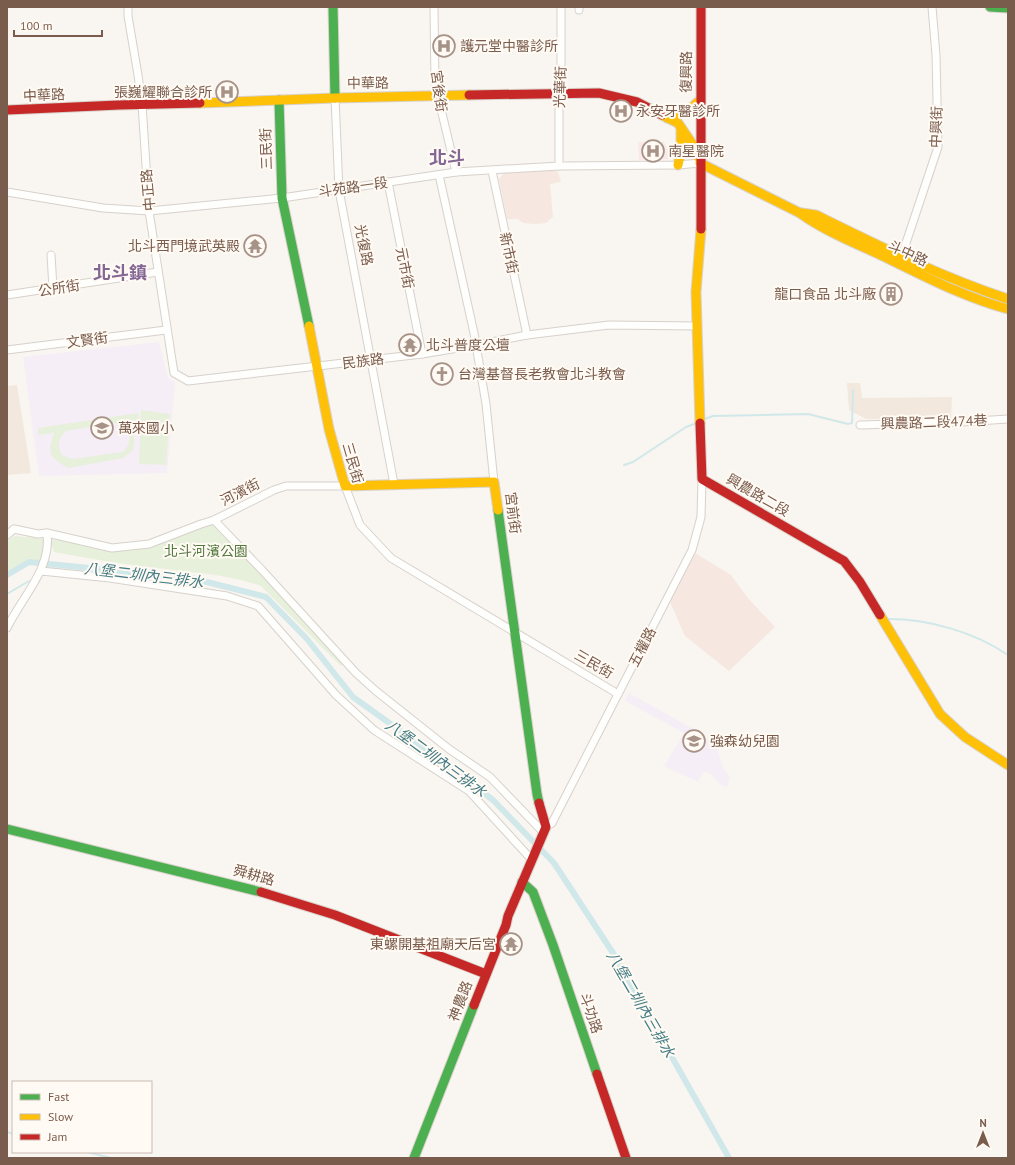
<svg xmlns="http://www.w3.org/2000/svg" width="1015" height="1165" viewBox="0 0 1015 1165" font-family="'PT Sans','Noto Sans TC',sans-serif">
<rect width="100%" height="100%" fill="#f9f5f0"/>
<!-- residential -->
<g fill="#f2e8de">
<path d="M847,383H860L862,398L952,397L951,418L866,419L849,410Z"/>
<path d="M17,385L31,473L7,475V386Z"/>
</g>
<!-- commercial -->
<g fill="#f6e8e1">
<path d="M552,170L558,172L561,182L550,184L553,217L546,223L535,224L523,223L518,219H507L499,179L504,173Z"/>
<path d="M695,553L731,575L747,597L775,627L729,671L685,636L670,602Z"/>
</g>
<!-- education -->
<g fill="#f6eef6">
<path d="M159,342L168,378L175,382L167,473L39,476L23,357Z"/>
<path d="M629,693L699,732L717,749L723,767L730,778L727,787L721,785L712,775L704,771L698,782L664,766L684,733L625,701Z"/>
</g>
<!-- medical -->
<path fill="#fae9e9" d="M638,142H664L671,159L639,160Z"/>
<!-- green -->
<g fill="#e7f0db" fill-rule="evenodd">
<path d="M141,410L170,414L166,465L139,464Z"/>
<path d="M138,413L139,419L129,421L134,434V444L133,450L124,458L68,468L58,462L51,455L50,446L54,433L38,435V428ZM113,423C130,427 135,440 123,452L72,459L62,455C57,446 58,438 66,431Z"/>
<path d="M212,524L279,588L344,663L341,666L261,586C231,575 197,573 165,569C128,565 91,559 54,552L49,539L65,541L109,551L150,546Z"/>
<path d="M15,536L46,539L43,563L29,562L7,573V541Z"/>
</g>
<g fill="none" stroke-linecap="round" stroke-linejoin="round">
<!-- stream -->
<g stroke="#d0e8ea" stroke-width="2">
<path d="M702,420L713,416L808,414L848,424L852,423L853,390"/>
<path d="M624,465L633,462L686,427L697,423"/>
<path d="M7,594L29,581"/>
<path d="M888,619C929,619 974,632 1008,655"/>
<path d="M7,1132L13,1134"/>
<path d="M87,1152L111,1158"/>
</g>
<!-- canal -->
<path stroke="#d0e8ea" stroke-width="6" d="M7,575L29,562L191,578L266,597L307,639L353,697L434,755L493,800L554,863L613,953L729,1158"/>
<!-- street casing -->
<g stroke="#d7d1cb" stroke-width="9">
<g id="street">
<path d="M128,7V16L138,75L142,104L149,211L174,373L188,381L257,373L422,354L476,345L527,335L609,325L697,326"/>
<path d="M434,7L435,84L456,172"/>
<path d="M579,10V7"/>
<path d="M335,98L339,190L394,484"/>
<path d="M559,166V106L561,95V7"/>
<path d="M492,171L527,335"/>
<path d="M439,175L474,333L486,404L494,482"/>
<path d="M388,182L422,354"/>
<path d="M7,192L103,208L149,211L282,198L456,172L559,166L678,165L700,163"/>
<path d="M51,255L53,288"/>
<path d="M900,261L938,147L936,55L932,7"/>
<path d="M7,295L158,272"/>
<path d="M7,350L166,330"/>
<path d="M860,425L961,422L1008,419"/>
<path d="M214,520L262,570L356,673L376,691L449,749L490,777L543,832"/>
<path d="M7,535L14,529L38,534L47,533L112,548L149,544L201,524L214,520L274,490L286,486H345L360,525L391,558L618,694"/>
<path d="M41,571L110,578L227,596L258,606L336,695L374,730L469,791L532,860"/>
<path d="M7,628C21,598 52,569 47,533"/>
<path d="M546,827L552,823L692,550L701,517L702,479"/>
</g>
</g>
<!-- fast casing -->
<g stroke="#d9d2cb" stroke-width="11">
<g id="fast">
<path d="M333,7L335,98"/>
<path d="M990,7L1008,8"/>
<path d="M279,100L282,198L309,326"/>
<path d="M498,510L537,794L539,803"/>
<path d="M7,829L261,892"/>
<path d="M522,882L533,892L553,945L597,1074"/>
<path d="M414,1158L474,1005"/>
</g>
</g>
<!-- slow casing -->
<g stroke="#d9d2cb" stroke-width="11">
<g id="slow">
<path d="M200,103L335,98L469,95"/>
<path d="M662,115L678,123L693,145L698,157"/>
<path d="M667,118L689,110L700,100"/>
<path d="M700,163L800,213C826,232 858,244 887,258C926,277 966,298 1008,309"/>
<path d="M678,165L681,151V128"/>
<path d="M802,213L816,215C879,246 941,277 1008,299"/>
<path d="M309,326L329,429L345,486L494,482L498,510"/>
<path d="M700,423L696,292L701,229"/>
<path d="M880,615L940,714L965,737L1008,765"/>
</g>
</g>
<!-- jam casing -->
<g stroke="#d9d2cb" stroke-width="11">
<g id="jam">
<path d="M469,95L599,93L637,102L662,115"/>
<path d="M7,110L119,105L200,103"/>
<path d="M701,229V7"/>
<path d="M700,423L702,479L844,561L860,582L880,615"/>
<path d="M261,892L335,915L486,974"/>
<path d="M474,1005L506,925L508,916L546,827L539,803"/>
<path d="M597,1074L626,1158"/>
</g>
</g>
<!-- street -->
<use href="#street" stroke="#fefefd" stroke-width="7"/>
<!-- fast -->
<use href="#fast" stroke="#4caf50" stroke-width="9"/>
<!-- slow -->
<use href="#slow" stroke="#ffc107" stroke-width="9"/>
<!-- jam -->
<use href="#jam" stroke="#c62828" stroke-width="9"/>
</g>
<!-- icons -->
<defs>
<g id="hospital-ring" transform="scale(1.15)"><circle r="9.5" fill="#fffaf3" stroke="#a69286" stroke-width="1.5"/><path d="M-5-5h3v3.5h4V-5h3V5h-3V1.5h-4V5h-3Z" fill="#a69286"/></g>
<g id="temple-ring" transform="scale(1.15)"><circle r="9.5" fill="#fffaf3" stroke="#a69286" stroke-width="1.5"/><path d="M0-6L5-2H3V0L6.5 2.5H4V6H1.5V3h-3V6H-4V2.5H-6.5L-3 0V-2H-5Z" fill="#a69286"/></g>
<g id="building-ring" transform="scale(1.15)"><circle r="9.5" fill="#fffaf3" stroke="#a69286" stroke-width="1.5"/><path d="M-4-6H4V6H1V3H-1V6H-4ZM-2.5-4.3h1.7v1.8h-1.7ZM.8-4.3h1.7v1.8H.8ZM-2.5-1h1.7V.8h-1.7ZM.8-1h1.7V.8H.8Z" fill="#a69286"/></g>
<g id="church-ring" transform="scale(1.15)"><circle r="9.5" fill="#fffaf3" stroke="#a69286" stroke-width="1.5"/><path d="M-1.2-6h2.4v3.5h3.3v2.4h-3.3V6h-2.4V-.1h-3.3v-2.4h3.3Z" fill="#a69286"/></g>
<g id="school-ring" transform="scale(1.15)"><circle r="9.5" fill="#fffaf3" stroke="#a69286" stroke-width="1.5"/><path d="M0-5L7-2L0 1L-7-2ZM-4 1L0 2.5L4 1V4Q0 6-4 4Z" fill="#a69286"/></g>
</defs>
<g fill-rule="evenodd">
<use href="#hospital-ring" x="444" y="46"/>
<use href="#hospital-ring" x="227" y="92"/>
<use href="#hospital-ring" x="621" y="111"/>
<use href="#hospital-ring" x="653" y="151"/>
<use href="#temple-ring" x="255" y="246"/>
<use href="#building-ring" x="891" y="294"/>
<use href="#temple-ring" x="410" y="345"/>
<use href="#church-ring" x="442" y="374"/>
<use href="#school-ring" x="102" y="428"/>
<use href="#school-ring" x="694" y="741"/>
<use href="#temple-ring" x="511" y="944"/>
</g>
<g text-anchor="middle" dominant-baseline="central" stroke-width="4" stroke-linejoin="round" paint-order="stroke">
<!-- poi labels -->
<g font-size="14" fill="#7a5c4d" stroke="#fffaf3" text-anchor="start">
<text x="460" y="46">護元堂中醫診所</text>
<text x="212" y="92" text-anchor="end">張巍耀聯合診所</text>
<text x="636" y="111">永安牙醫診所</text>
<text x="668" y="151">南星醫院</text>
<text x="240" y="246" text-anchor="end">北斗西門境武英殿</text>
<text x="876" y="294" text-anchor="end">龍口食品 北斗廠</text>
<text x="426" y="345">北斗普度公壇</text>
<text x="458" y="374">台灣基督長老教會北斗教會</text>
<text x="118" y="428">萬來國小</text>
<text x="710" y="741">強森幼兒園</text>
<text x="496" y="944" text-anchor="end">東螺開基祖廟天后宮</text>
</g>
<!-- street labels -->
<g font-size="14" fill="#7a5c4d" stroke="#fffaf3">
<text transform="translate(686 72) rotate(-89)">復興路</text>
<text transform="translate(368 83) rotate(-1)">中華路</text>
<text transform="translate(560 87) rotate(-88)">光華街</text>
<text transform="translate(439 91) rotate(82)">宮後街</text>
<text transform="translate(44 95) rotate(-3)">中華路</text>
<text transform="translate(936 127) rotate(-88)">中興街</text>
<text transform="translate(266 149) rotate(-92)">三民街</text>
<text transform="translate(353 187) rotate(-8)">斗苑路一段</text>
<text transform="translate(148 190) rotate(-95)">中正路</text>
<text transform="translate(364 245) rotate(79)">光復路</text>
<text transform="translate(509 253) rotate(78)">新市街</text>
<text transform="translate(908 253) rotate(25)">斗中路</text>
<text transform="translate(405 268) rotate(79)">元市街</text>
<text transform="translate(59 288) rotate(-9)">公所街</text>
<text transform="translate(87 340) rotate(-8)">文賢街</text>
<text transform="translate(363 361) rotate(-7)">民族路</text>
<text transform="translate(934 422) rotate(-2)">興農路二段474巷</text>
<text transform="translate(353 463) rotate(74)">三民街</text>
<text transform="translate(240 492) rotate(-27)">河濱街</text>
<text transform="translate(758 495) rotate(30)">興農路二段</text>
<text transform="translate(513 513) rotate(83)">宮前街</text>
<text transform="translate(642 647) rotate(-63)">五權路</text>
<text transform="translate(594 664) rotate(30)">三民街</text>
<text transform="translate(254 875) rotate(15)">舜耕路</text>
<text transform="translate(460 1001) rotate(-69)">神農路</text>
<text transform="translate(591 1013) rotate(71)">斗功路</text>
</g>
<!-- park labels -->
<g font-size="14" fill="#537a41" stroke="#fffaf3">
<text x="206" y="551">北斗河濱公園</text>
</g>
<!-- water labels -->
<g font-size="15" font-style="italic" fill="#437c86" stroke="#fffaf3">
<text transform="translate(144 575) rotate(7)">八堡二圳內三排水</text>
<text transform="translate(436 758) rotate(36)">八堡二圳內三排水</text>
<text transform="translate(641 1004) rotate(60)">八堡二圳內三排水</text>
</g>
<!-- district labels -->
<g font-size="18" font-weight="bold" fill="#846695" stroke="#fffaf3">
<text x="447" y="157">北斗</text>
<text x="120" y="272">北斗鎮</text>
</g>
</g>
<!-- border -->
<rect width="1015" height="1165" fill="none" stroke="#7a5c4d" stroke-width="16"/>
<!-- legend -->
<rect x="12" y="1081" width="140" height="72" fill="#fffaf3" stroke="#cabbb1"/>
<rect x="20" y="1094" width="20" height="6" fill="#4caf50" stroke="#cabbb1"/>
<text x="48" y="1101" font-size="12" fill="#7a5c4d">Fast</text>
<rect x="20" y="1114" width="20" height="6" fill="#ffc107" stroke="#cabbb1"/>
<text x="48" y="1121" font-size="12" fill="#7a5c4d">Slow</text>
<rect x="20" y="1134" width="20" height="6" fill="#c62828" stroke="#cabbb1"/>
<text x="48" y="1141" font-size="12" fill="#7a5c4d">Jam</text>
<!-- north arrow -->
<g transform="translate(983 1133)" stroke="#fffaf3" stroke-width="3" paint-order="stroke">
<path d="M0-3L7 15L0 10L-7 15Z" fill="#7a5c4d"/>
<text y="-6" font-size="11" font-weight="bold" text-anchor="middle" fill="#7a5c4d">N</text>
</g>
<!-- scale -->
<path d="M14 30v6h88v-6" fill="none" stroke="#7a5c4d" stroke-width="2"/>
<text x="20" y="30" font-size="12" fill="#7a5c4d" stroke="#fffaf3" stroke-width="3" paint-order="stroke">100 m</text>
</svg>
